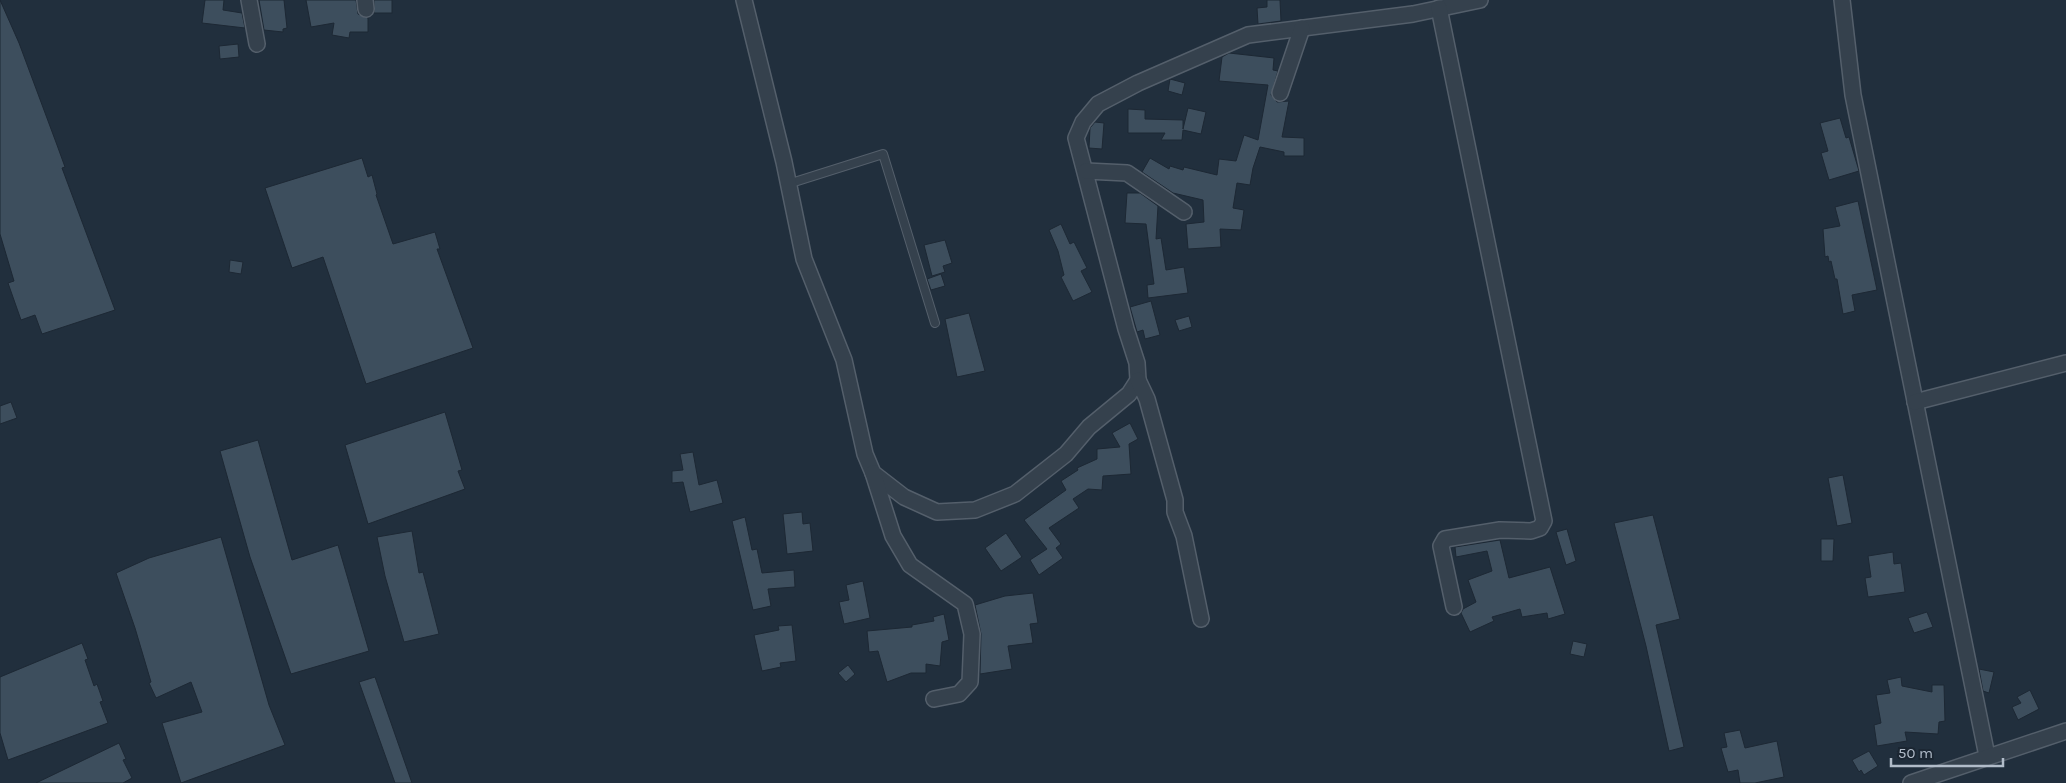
<svg xmlns="http://www.w3.org/2000/svg" width="2066" height="783" viewBox="0 0 2066 783" font-family="Karla,sans-serif">
<rect width="100%" height="100%" fill="#212f3d"/>
<!-- building -->
<g fill="#3d4e5d" stroke="#1d2834">
<path d="M0,0L19,43L57,145L65,167L62,168L115,310L42,334L35,315L21,320L8,283L14,281L0,234Z"/>
<path d="M205,0H224L223,10L242,13L245,28L202,23Z"/>
<path d="M259,0H284L287,28L283,29V32L264,30Z"/>
<path d="M306,0H356L358,14L368,18V32H350L349,38L332,35L334,23L311,27Z"/>
<rect x="374" y="0" width="18" height="13"/>
<path d="M1267,0H1280L1281,21L1258,24L1257,8L1267,7Z"/>
<path d="M238,44L239,57L220,59L219,46Z"/>
<path d="M1229,53L1274,58L1273,70L1278,71L1271,95L1277,102L1289,101L1282,137L1304,138V156H1284V152L1260,147L1253,168L1250,185L1237,183L1233,208L1244,210L1241,230L1220,229L1221,247L1188,249L1186,224L1204,222L1203,200L1173,193L1142,172L1150,158L1169,169L1170,166L1183,170L1184,167L1217,175L1219,159L1236,161L1244,135L1258,140L1268,85L1219,81L1222,57Z"/>
<path d="M1170,79L1185,83L1182,95L1168,91Z"/>
<path d="M1188,108L1206,112L1201,134L1183,130L1182,140H1161L1165,133H1128V109L1145,110V119L1183,120V129Z"/>
<path d="M1840,118L1846,138L1849,137L1859,171L1829,180L1821,153L1828,151L1820,123Z"/>
<path d="M1095,122L1104,123L1102,149L1089,148L1090,128Z"/>
<path d="M362,158L368,177L372,175L377,194L376,195L393,244L435,232L440,249H437L473,348L366,384L323,257L292,268L265,188Z"/>
<path d="M1127,193H1140L1158,206L1156,239L1161,238L1166,270L1184,267L1188,293L1148,298L1147,285L1154,284L1146,224L1125,223Z"/>
<path d="M1858,201L1877,290L1852,295L1855,311L1843,314L1837,279H1835L1831,261L1829,262L1828,256L1825,257L1823,229L1840,226L1835,207Z"/>
<path d="M1061,224L1070,244L1074,242L1087,268L1081,271L1092,292L1073,301L1061,277L1064,275L1058,251L1049,230Z"/>
<path d="M945,240L952,263L943,266L945,272L932,276L924,245Z"/>
<path d="M230,260L243,262L241,274L229,272Z"/>
<path d="M941,274L945,286L931,290L927,279Z"/>
<path d="M1151,301L1160,335L1145,339L1143,330L1137,332L1130,307Z"/>
<path d="M969,313L985,371L957,377L945,319Z"/>
<path d="M1189,316L1192,327L1179,331L1175,320Z"/>
<path d="M11,402L17,418L0,424V406Z"/>
<path d="M445,412L462,470L458,471L465,489L368,524L345,445Z"/>
<path d="M1130,423L1138,439L1129,444L1131,474L1103,476L1102,490L1088,489L1073,499L1079,508L1049,528L1061,544L1056,548L1063,558L1039,575L1030,560L1047,549L1024,520L1066,490L1061,481L1078,470L1077,468L1097,459V449L1120,447L1112,433Z"/>
<path d="M258,440L292,560L338,545L369,651L291,674L250,557L220,451Z"/>
<path d="M693,452L699,485L717,480L723,503L690,512L683,482L672,483V471L683,470L680,454Z"/>
<path d="M1843,475L1852,523L1837,526L1828,478Z"/>
<path d="M802,512L803,524L810,523L813,551L787,554L783,514Z"/>
<path d="M1653,515L1680,619L1656,625L1684,747L1669,751L1646,646L1614,523Z"/>
<path d="M745,517L752,550L757,549L762,573L794,570L795,587L768,589L771,606L753,610L732,521Z"/>
<path d="M1567,529L1576,561L1566,565L1556,532Z"/>
<path d="M412,531L419,573L423,572L439,634L404,642L385,576L377,537Z"/>
<path d="M1006,533L1022,557L1001,571L985,548Z"/>
<path d="M221,537L269,705L285,745L181,783L162,723L202,712L191,682L156,698L149,683L151,682L135,628L116,573L149,558Z"/>
<path d="M1821,539H1834L1833,561H1821Z"/>
<path d="M1500,540L1509,578L1550,567L1565,614L1548,619L1547,613L1522,617L1520,609L1492,617L1494,621L1470,632L1461,613L1463,609L1476,602L1468,580L1492,571L1487,551L1456,557L1455,547Z"/>
<path d="M1893,552L1894,564L1901,563L1905,592L1868,597L1865,578L1871,577L1868,556Z"/>
<path d="M863,581L870,618L844,624L839,602L849,600L846,585Z"/>
<path d="M1033,593L1038,623L1030,624L1033,643L1008,646L1012,669L980,674L981,634L975,605L1005,596Z"/>
<path d="M1927,612L1933,627L1914,633L1908,618Z"/>
<path d="M944,614L949,640L942,642L940,666L926,664V673H911L887,682L878,651L869,652L867,631L912,627V625L934,621L933,617Z"/>
<path d="M792,625L796,661L780,663L781,667L762,671L754,635L779,630L778,626Z"/>
<path d="M1573,641L1587,644L1584,657L1570,654Z"/>
<path d="M82,643L88,659L85,660L94,686L97,684L103,701L100,702L108,723L8,760L0,733V677Z"/>
<path d="M848,665L855,674L846,682L838,673Z"/>
<path d="M1979,669L1994,672L1989,693L1983,691Z"/>
<path d="M375,677L412,783H395L359,682Z"/>
<path d="M1901,677L1902,686L1932,692V685H1944L1945,721L1939,722L1938,734L1905,732L1907,741L1877,746L1874,725L1881,723L1876,695L1890,693L1887,680Z"/>
<path d="M2030,690L2039,709L2018,720L2012,707L2021,703L2017,697Z"/>
<path d="M1740,730L1745,748L1777,741L1784,777L1755,783H1740L1738,770L1728,772L1721,748L1727,747L1724,733Z"/>
<path d="M119,743L126,759L123,760L132,778L123,783H36Z"/>
<path d="M1869,751L1878,766L1864,775L1861,770L1859,772L1852,760Z"/>
</g>
<g fill="none" stroke-linecap="round" stroke-linejoin="round">
<!-- lane casing -->
<g stroke="#545f6b" stroke-width="10">
<path id="lane" d="M788,184L883,154L935,323"/>
</g>
<!-- street casing -->
<g stroke="#545f6b" stroke-width="18">
<g id="street">
<path d="M249,0L257,44"/>
<path d="M365,0L366,9"/>
<path d="M744,0L784,162L804,259L844,360L865,454L873,473L904,497L937,512L975,510L1015,494L1066,454L1089,427L1129,394L1138,380L1137,363L1126,329L1076,138L1083,122L1098,104L1138,83L1248,35L1413,14L1480,0"/>
<path d="M1842,0L1853,95L1987,756"/>
<path d="M1439,8L1544,521L1540,528L1531,531L1500,530L1445,539L1441,546L1454,607"/>
<path d="M1280,93L1302,28"/>
<path d="M1086,171L1127,173L1184,212"/>
<path d="M1138,380L1147,399L1175,500V512L1184,536L1201,619"/>
<path d="M1915,402L2066,363"/>
<path d="M873,473L893,536L910,565L965,604L972,634L970,682L959,694L934,699"/>
<path d="M1911,783L2066,731"/>
</g>
</g>
<!-- lane -->
<use href="#lane" stroke="#35414d" stroke-width="8"/>
<!-- street -->
<use href="#street" stroke="#35414d" stroke-width="15"/>
</g>
<!-- scale -->
<path d="M1891 758v8h112v-8" fill="none" stroke="#b1bcc9" stroke-width="2.5"/>
<text x="1898" y="758" font-size="15" fill="#b1bcc9" stroke="#1b2632" stroke-width="4" paint-order="stroke">50 m</text>
</svg>
